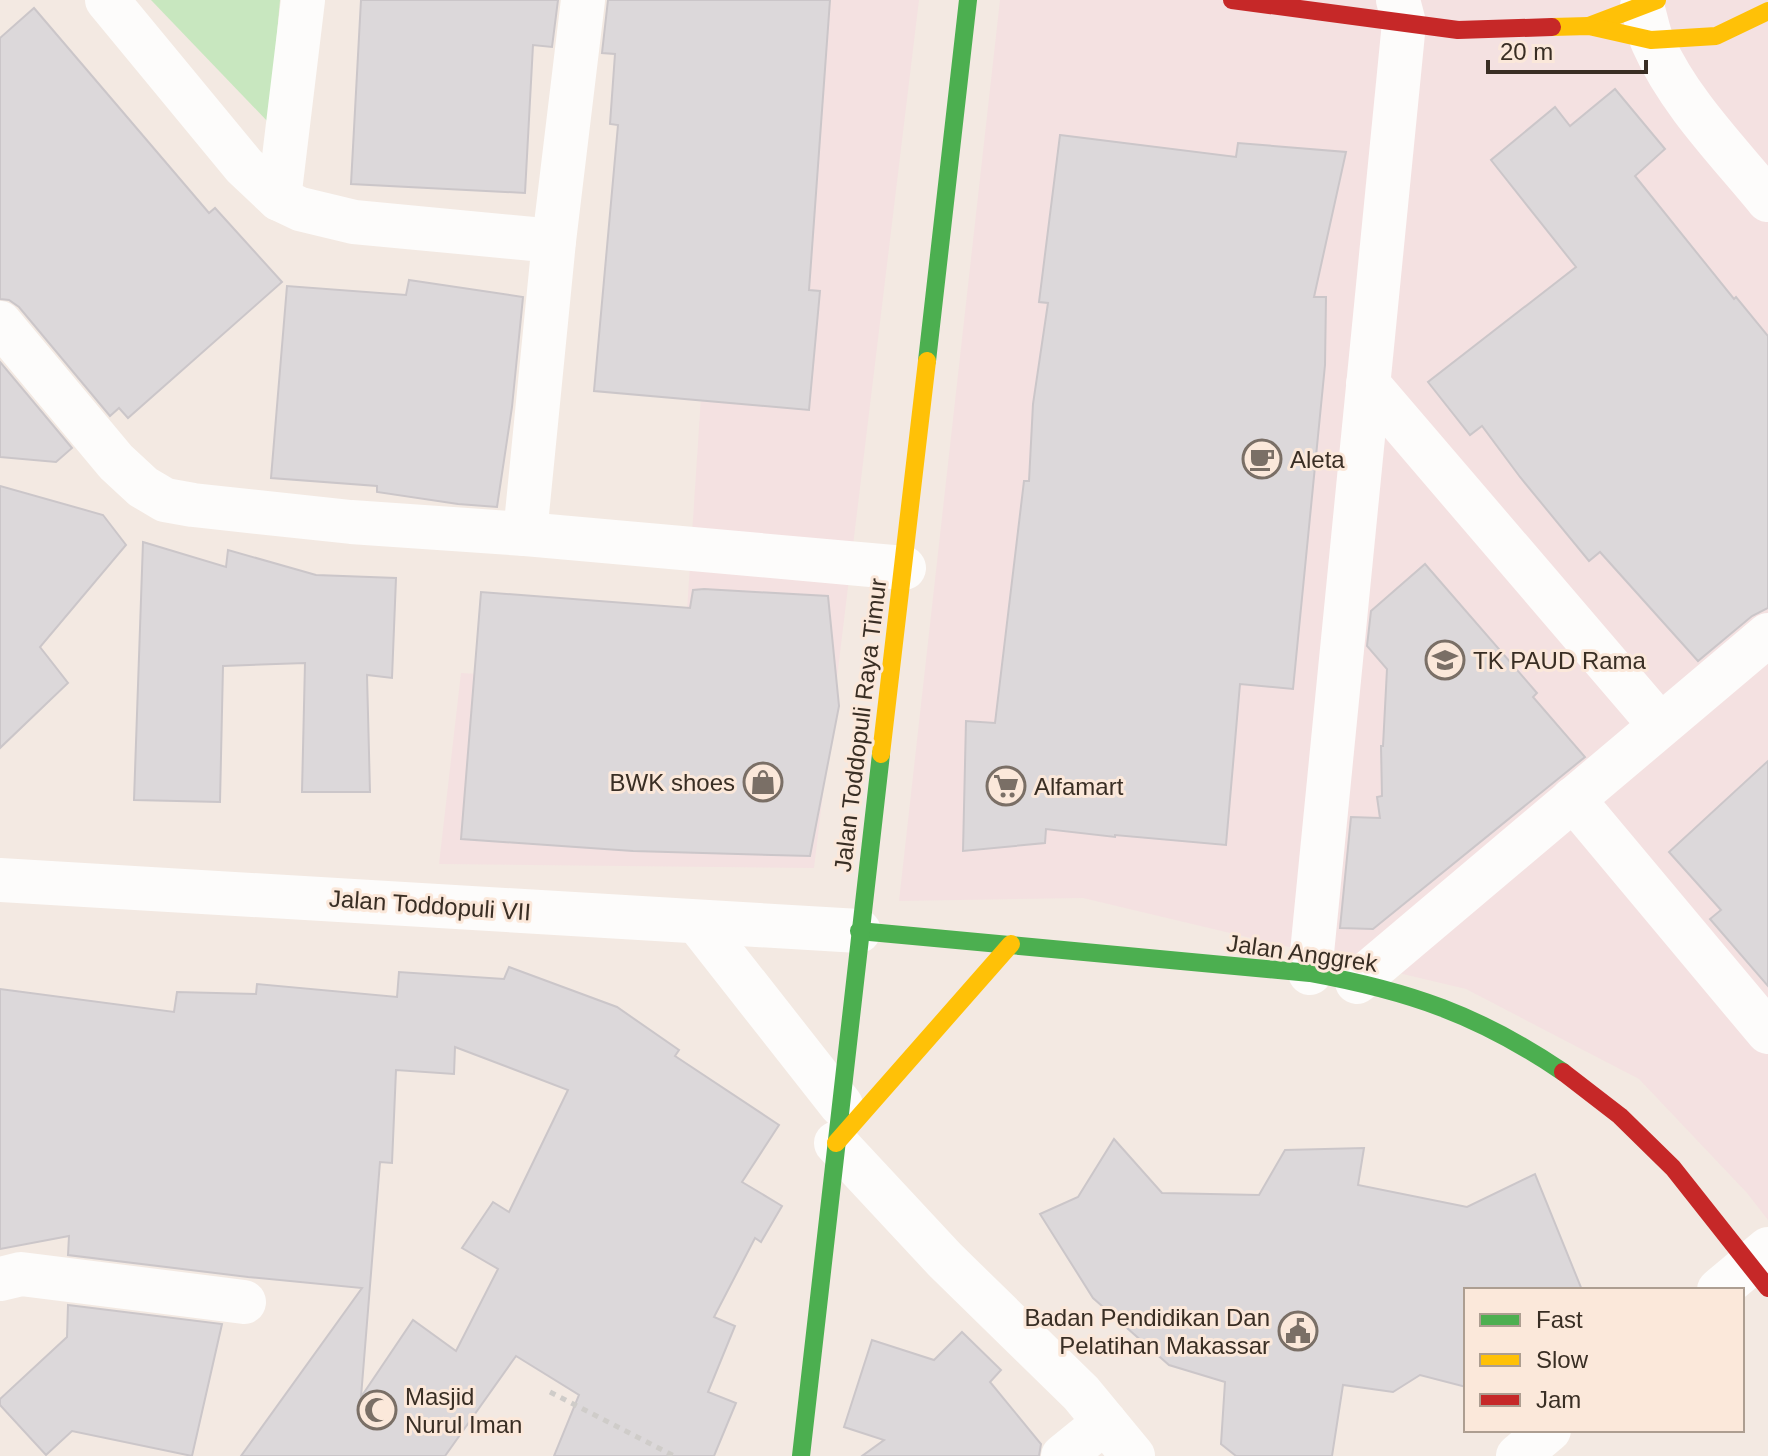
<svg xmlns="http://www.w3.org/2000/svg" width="1768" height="1456" viewBox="0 0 1768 1456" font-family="Helvetica,sans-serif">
<rect width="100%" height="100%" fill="#f3e9e2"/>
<!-- commercial -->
<g fill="#f4e1e1">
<path d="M727,0H919L814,868L439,864L461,673L682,687Z"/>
<path d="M1000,0H1768V1220L1747,1193L1639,1079L1466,989L1083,898L899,901Z"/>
</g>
<!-- green -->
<path fill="#c8e7bf" d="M151,0H280L269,123Z"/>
<!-- building -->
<g fill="#dcd8da" stroke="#cbc6c9" stroke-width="2" fill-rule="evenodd">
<path d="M361,0H558L552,47L533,45L525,193L351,184Z"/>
<path d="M608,0H830L809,290L820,291L809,410L594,391L618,125L610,124L615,54L602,53Z"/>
<path d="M34,8L209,213L215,208L282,282L128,418L119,408L110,416L19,307L9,300L0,299V38Z"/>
<path d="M1615,89L1665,149L1635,176L1734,299L1736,297L1768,336V608L1752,616L1698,661L1600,552L1589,561L1520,477L1482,426L1470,435L1428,382L1576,267L1491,160L1555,107L1570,126Z"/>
<path d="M1060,135L1236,157L1238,143L1346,152L1314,297H1326L1325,365L1293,689L1240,684L1226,845L1115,835V837L1046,829L1045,843L963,851L966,721L995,723L1024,481H1029L1033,404L1048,303L1039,302Z"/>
<path d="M409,280L523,297L512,407L497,507L458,504L377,492V486L271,478L287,286L406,295Z"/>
<path d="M0,362L72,448L56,462L0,457Z"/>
<path d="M0,486L103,515L126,545L40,647L68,683L0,748Z"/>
<path d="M143,542L226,567L228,550L316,575L396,578L392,678L367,675L370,792H302L305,663L223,666L220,802L134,800Z"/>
<path d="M1425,564L1537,693L1533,697L1585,757L1373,929L1340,928L1351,817L1380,818L1377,797L1382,796L1381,746H1383L1387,669L1367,646L1371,611Z"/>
<path d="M704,589L828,596L839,706L810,856L633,851L461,839L481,592L690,608L693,590Z"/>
<path d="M1768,761V986L1710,919L1721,910L1669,852Z"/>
<path d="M509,967L617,1007L679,1050L675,1056L779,1125L742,1182L782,1206L761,1242L755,1238L714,1317L735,1326L708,1392L736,1403L714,1456H554L579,1395L516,1356L445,1456H241L362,1288L248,1277L68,1255L69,1236L0,1249V989L174,1012L177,992L256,994L257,984L397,997L399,972L504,979ZM455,1047L568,1090L509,1212L493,1202L462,1248L498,1269L456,1351L413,1320L361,1397L380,1162L392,1163L396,1070L454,1074Z"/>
<path d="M1114,1139L1162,1193L1259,1195L1285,1150L1364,1148L1358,1185L1467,1207L1535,1174L1582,1290H1466V1387L1420,1375L1393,1392L1343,1385L1332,1456H1236L1221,1444L1225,1382L1169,1365L1093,1298L1040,1214L1078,1197Z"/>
<path d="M68,1305L222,1324L192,1456L72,1431L46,1455L0,1405V1399L67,1337Z"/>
<path d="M962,1332L1001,1370L990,1382L1041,1444L1039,1456H862L884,1440L844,1427L872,1340L934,1360Z"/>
</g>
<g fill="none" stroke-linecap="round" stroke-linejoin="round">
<!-- path -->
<path stroke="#cfccc9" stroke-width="5" stroke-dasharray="6 6" stroke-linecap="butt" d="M550,1392L674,1456"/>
<!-- street -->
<g stroke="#fdfcfb" stroke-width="44">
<path d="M107,0L244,166L279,199L300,209L354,222L554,241"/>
<path d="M1642,6C1646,18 1648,32 1653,43C1679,102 1728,151 1768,200"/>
<path d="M279,199L303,0"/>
<path d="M0,323L116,462L143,487L165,500L193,505L351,522L525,534L904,568"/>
<path d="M1368,384L1660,725"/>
<path d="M525,534L554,241L583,0"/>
<path d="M1573,799L1768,1032"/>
<path d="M0,880L859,931"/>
<path d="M698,923L841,1105"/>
<path d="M1310,973L1404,23L1398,0"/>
<path d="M1357,982L1768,635"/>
<path d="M836,1143L945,1260L1081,1393L1133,1456"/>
<path d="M0,1279L21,1274L244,1302"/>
<path d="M1719,1290L1768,1249"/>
<path d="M1063,1456L1105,1422"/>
<path d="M1518,1456L1549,1430"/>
</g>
<!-- fast -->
<g stroke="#4caf50" stroke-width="18">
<path d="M927,361L968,0"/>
<path d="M859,931L1310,973C1409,991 1479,1015 1563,1072"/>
<path d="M801,1456L881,754"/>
</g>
<!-- slow -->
<g stroke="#ffc107" stroke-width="18">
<path d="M1589,26L1657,0"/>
<path d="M1552,27L1589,26L1651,40L1716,36L1768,11"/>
<path d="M881,754L927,361"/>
<path d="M836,1143L1011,944"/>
</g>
<!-- jam -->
<g stroke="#c62828" stroke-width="18">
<path d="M1232,0L1458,30L1552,27"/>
<path d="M1563,1072L1620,1116L1673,1168L1768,1288"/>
</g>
</g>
<!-- icons -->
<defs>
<g id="cafe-ring" transform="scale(2)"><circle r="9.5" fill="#fbe8da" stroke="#7a6f66" stroke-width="1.5"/><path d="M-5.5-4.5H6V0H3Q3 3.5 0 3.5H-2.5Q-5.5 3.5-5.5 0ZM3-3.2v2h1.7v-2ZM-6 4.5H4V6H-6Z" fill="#7a6f66"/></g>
<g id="school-ring" transform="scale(2)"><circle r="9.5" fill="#fbe8da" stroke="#7a6f66" stroke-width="1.5"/><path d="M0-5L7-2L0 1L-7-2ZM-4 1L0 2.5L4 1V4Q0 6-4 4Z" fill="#7a6f66"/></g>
<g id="shop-ring" transform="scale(2)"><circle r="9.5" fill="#fbe8da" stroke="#7a6f66" stroke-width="1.5"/><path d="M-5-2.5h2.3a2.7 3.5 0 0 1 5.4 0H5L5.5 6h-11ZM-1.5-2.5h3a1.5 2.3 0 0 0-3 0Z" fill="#7a6f66"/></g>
<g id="supermarket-ring" transform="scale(2)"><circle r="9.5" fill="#fbe8da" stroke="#7a6f66" stroke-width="1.5"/><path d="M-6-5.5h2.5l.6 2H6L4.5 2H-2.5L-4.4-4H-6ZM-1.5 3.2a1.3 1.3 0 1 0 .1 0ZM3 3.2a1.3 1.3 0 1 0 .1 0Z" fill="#7a6f66"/></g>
<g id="civic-ring" transform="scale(2)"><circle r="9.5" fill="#fbe8da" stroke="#7a6f66" stroke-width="1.5"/><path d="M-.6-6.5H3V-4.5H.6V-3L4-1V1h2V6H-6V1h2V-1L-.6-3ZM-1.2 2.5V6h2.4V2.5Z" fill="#7a6f66"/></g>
<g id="mosque-ring" transform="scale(2)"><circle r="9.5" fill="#fbe8da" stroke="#7a6f66" stroke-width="1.5"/><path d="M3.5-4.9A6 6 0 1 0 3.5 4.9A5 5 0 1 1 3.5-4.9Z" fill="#7a6f66"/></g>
</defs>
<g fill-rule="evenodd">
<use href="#cafe-ring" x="1262" y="459"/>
<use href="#school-ring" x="1445" y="660"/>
<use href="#shop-ring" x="763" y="782"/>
<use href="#supermarket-ring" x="1006" y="786"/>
<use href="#civic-ring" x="1298" y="1331"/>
<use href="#mosque-ring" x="377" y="1410"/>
</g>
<g text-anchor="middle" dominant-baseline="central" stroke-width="6" stroke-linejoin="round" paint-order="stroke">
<!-- poi labels -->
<g font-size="24" fill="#392e24" stroke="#fbe8da" text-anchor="start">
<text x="1290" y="459">Aleta</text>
<text x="1473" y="660">TK PAUD Rama</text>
<text x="735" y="782" text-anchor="end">BWK shoes</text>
<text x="1034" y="786">Alfamart</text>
<text x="1270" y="1317" text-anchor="end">Badan Pendidikan Dan<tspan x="1270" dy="28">Pelatihan Makassar</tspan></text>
<text x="405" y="1396">Masjid<tspan x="405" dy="28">Nurul Iman</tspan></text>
</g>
<!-- street labels -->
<g font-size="24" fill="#392e24" stroke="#fbe8da">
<text transform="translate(860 725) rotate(-83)">Jalan Toddopuli Raya Timur</text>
<text transform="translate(430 905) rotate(4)">Jalan Toddopuli VII</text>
<text transform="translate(1302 953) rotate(8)">Jalan Anggrek</text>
</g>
</g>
<!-- legend -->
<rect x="1464" y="1288" width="280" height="144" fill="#fbe8da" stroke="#ad9e91" stroke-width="2"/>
<rect x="1480" y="1314" width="40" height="12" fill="#4caf50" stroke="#ad9e91" stroke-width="2"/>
<text x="1536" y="1328" font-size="24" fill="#392e24">Fast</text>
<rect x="1480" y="1354" width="40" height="12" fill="#ffc107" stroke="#ad9e91" stroke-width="2"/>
<text x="1536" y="1368" font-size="24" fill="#392e24">Slow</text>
<rect x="1480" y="1394" width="40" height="12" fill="#c62828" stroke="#ad9e91" stroke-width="2"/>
<text x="1536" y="1408" font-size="24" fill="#392e24">Jam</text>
<!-- scale -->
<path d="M1488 60v12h158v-12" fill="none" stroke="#392e24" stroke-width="4"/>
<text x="1500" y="60" font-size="24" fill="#392e24" stroke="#fbe8da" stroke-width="6" paint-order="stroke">20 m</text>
</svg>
